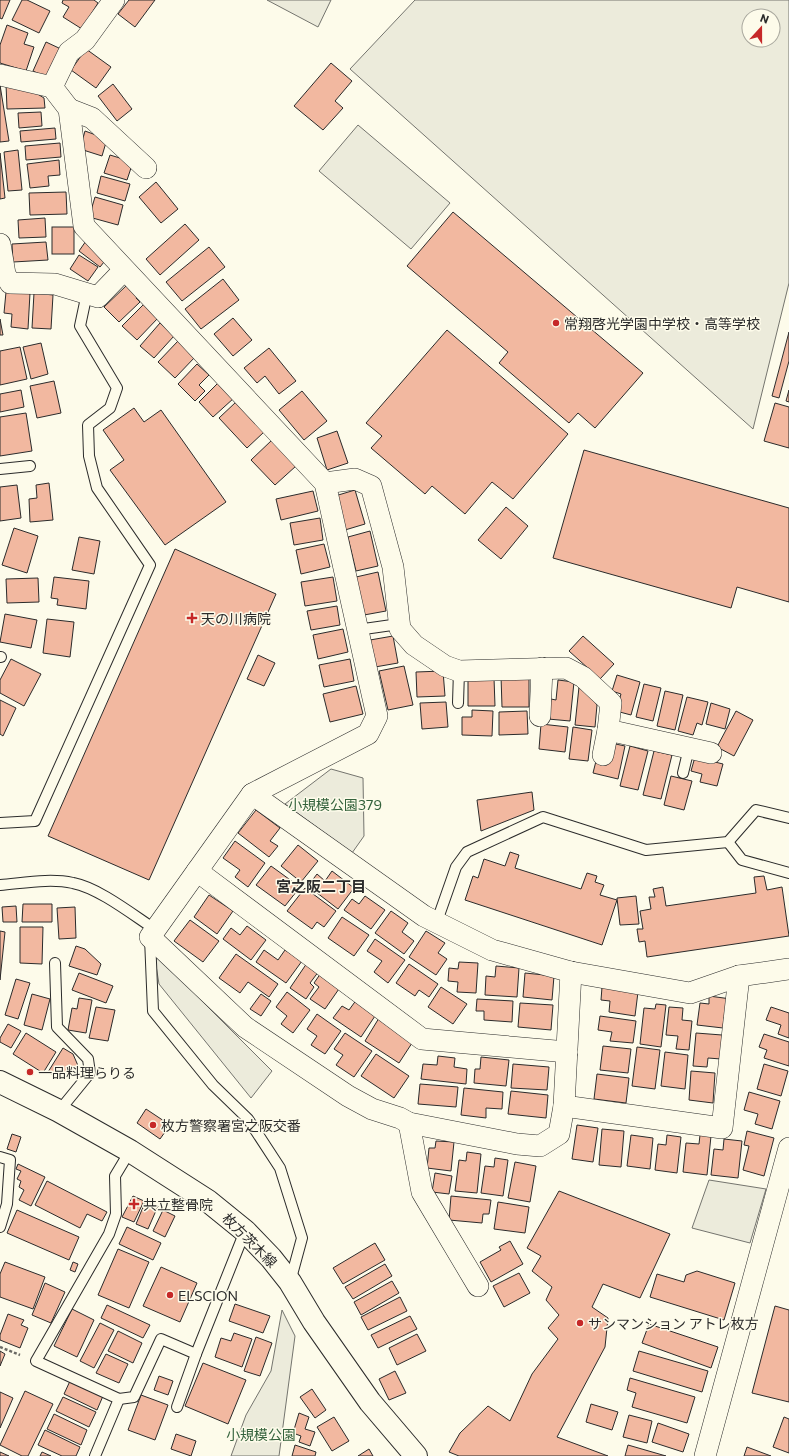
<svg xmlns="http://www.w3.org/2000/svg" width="789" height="1456" viewBox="0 0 789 1456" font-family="Commissioner,'Noto Sans JP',sans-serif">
<rect width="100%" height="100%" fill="#fdfbea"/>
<!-- green -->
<g fill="#ecebdb" stroke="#74746e" fill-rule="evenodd">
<path d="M267,0H331L318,27Z"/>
<path d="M415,0H789V283L753,429L350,69ZM749,16H773V40H749Z"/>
<path d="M358,125L450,203L411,249L319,171Z"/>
<path d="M331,769L363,778L364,836L352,853L285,804Z"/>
<path d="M154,953L272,1071L251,1098L159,984Z"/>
<path d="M709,1180L766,1189L750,1243L692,1228Z"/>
<path d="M282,1310L295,1336L279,1456H231L246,1415L271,1371Z"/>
</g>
<!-- building -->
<g fill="#f2b8a0" stroke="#2b2b2b">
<path d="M0,0H10L2,19L0,18Z"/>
<path d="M22,0H27L50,11L39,33L12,20Z"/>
<path d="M63,0H94L98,3L82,29L63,17L69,7L62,3Z"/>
<path d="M129,0H155L135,27L118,14Z"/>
<path d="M7,25L28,33L24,44L34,47L26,71L0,63V45Z"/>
<path d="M46,42L61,49L48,78L33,71Z"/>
<path d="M86,49L111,67L96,88L71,70Z"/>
<path d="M331,63L352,81L335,101L343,108L323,130L294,106Z"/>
<path d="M6,84L28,88L44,98L45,108L7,109Z"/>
<path d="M113,84L132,109L117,121L98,96Z"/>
<path d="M0,85L9,141L0,142Z"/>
<path d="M41,112L42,126L19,128L18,113Z"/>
<path d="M55,128L56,139L21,142L20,131Z"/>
<path d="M85,131L107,139L102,156L80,149Z"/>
<path d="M60,143L61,157L26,160L25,146Z"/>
<path d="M18,150L22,190L8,191L4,152Z"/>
<path d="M0,153L5,198L0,199Z"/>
<path d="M110,155L133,162L127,180L104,173Z"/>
<path d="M59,160L60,175L48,176L49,186L30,188L27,164Z"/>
<path d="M101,176L130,184L125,201L97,193Z"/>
<path d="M156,182L178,209L161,223L139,197Z"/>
<path d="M66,192L67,214L30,215L29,193Z"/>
<path d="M95,197L123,205L118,225L89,217Z"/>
<path d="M453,212L643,373L595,428L578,413L569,423L499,363L508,352L407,266Z"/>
<path d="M45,218L46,237L19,238L18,220Z"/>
<path d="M185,224L199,240L160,275L146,259Z"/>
<rect x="52" y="227" width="22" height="27"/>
<path d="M86,241L108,257L100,267L79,251Z"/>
<path d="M46,242L48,260L13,262L12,244Z"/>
<path d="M209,247L225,267L182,301L166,282Z"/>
<path d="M79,255L98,267L88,281L70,269Z"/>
<path d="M223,279L239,300L201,329L185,309Z"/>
<path d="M127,285L138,295L136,298L140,302L119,322L104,307Z"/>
<path d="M6,292L30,293L28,329L11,327L12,314L4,313Z"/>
<path d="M34,293L53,295L51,329L32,328Z"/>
<path d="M144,304L158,318L137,340L122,326Z"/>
<path d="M233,318L252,340L233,356L214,334Z"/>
<path d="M0,319L3,335H0Z"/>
<path d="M160,323L174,336L154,358L140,346Z"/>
<path d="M447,330L568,434L513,499L492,482L465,514L432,486L425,494L371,448L382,436L366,423Z"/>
<path d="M789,332V361L779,398L772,396Z"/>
<path d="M178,341L195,357L175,378L158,362Z"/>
<path d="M41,343L48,374L31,379L23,347Z"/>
<path d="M20,347L27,379L0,385V351Z"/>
<path d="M269,348L296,381L279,394L265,376L257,383L244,368Z"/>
<path d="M197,364L209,375L199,385L205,391L195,401L178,384Z"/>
<path d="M54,381L61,413L37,418L30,386Z"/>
<path d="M219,382L234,398L213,417L199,402Z"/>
<path d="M21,390L24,407L0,412V394Z"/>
<path d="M789,390V402L786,401Z"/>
<path d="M302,391L327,421L304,440L279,410Z"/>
<path d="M236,402L264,432L247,448L219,418Z"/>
<path d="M775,403L789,407V448L764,441Z"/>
<path d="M134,408L144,422L161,410L226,502L165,545L110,470L124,460L103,430Z"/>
<path d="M26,413L32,451L0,456V417Z"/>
<path d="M337,431L348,463L327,470L317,438Z"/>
<path d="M272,440L296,466L275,485L251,460Z"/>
<path d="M584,450L789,508V602L737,587L731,608L553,558Z"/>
<path d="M49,483L53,520L30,522L29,499L37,498L36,485Z"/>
<path d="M17,485L21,518L0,521V487Z"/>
<path d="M355,490L365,524L345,530L335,496Z"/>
<path d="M313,491L318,511L281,520L276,499Z"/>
<path d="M506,507L528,526L501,559L478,540Z"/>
<path d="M320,518L323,540L294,545L290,523Z"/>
<path d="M14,528L38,536L27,573L2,565Z"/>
<path d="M370,531L378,566L356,571L348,537Z"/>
<path d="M79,537L100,541L94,574L72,570Z"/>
<path d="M324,544L330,567L301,574L296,550Z"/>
<path d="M175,549L276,594L149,880L48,836Z"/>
<path d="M378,572L386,611L364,615L356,577Z"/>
<path d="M54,577L89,581L86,609L57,605L58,599L51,598Z"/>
<path d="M333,577L337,601L305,606L301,582Z"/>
<path d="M38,578L39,602L7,603L6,579Z"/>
<path d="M337,606L340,625L311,630L307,611Z"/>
<path d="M5,614L37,620L31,648L0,642Z"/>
<path d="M47,619L74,622L70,657L43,653Z"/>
<path d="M343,629L348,652L318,659L313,635Z"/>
<path d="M393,636L398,663L375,667L370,640Z"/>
<path d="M583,636L614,664L600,679L569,651Z"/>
<path d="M258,655L275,663L264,686L247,679Z"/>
<path d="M11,659L41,674L24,706L0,693V680Z"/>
<path d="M350,659L354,681L324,687L319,665Z"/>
<path d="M404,666L413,705L388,710L379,671Z"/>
<path d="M443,671L445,696L417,697L416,672Z"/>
<path d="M617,675L640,682L631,715L616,711L621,694L612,691Z"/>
<path d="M501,676H529V707H502Z"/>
<path d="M494,678L495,706H468V679Z"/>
<path d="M558,680L574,682L570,721L548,719L551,699L556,700Z"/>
<path d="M644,684L661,688L653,721L636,717Z"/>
<path d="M356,686L363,714L330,722L323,694Z"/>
<path d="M579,687L586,688L597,705L595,727L575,725Z"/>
<path d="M665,691L683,695L675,730L657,726Z"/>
<path d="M687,697L708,702L702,725L697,723L693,735L678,731Z"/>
<path d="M0,700L16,708L3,736L0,734Z"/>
<path d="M446,702L448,727L422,729L420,703Z"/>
<path d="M711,703L730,709L725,729L706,724Z"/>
<path d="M472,710L493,711L492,736L462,735V717H472Z"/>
<path d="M527,711L528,734L499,735V712Z"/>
<path d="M736,711L753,720L734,756L717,747Z"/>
<path d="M541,724L568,727L565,752L539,749Z"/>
<path d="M573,727L592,730L588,761L569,759Z"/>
<path d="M611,743L625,746L618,779L593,773L597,757Z"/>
<path d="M630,746L648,751L638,790L620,786Z"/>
<path d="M654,751L672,755L661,799L643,795Z"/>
<path d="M695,757L723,764L717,786L700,782L702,774L691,771Z"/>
<path d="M671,776L692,781L684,810L664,805Z"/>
<path d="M532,792L534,810L481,831L477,800Z"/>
<path d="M256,810L280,828L270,841L278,846L269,857L238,833Z"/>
<path d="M235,841L265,863L248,887L235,877L240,870L223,858Z"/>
<path d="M298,845L318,861L301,882L281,866Z"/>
<path d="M510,852L519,855L515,868L581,889L587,873L597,876L595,882L604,885L600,895L617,900L602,945L465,900L473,876L478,878L484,859L505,866Z"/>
<path d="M271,866L300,887L285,906L256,885Z"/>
<path d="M332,871L354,888L338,909L308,886L317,874L325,881Z"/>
<path d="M764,876L767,890L782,887L789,936L647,957L645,941L639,942L637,929H643L640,911L651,909L649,897H655L653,889L663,887L666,906L756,893L754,877Z"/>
<path d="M305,888L336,911L324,927L317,922L312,929L287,911Z"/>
<path d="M209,895L233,911L217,934L194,917Z"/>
<path d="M365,896L385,910L371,929L344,910L352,899L359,904Z"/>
<path d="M636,896L639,924L620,925L617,898Z"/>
<path d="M23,904H52V922H22Z"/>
<path d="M16,906L17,922H3L2,907Z"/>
<path d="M75,907L76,938L59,939L57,908Z"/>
<path d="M391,911L408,923L402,932L414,941L404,954L375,933Z"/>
<path d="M342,917L369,935L354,956L328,938Z"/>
<path d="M190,920L219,941L203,962L174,941Z"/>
<path d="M247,926L266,940L251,960L223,939L231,928L240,935Z"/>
<path d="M20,927H43L42,964L20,963Z"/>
<path d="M0,931L5,932L0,980Z"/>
<path d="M426,931L445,943L438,953L447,959L436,975L409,957Z"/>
<path d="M375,939L405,960L388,983L374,972L382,961L367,951Z"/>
<path d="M76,946L85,949L101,964L97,975L69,966Z"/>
<path d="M264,950L278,960L285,950L302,961L286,983L256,962Z"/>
<path d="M236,954L278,984L269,997L248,982L240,993L219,978Z"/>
<path d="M459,962L478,963L476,993L457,992L458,982L448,981L449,968L458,969Z"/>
<path d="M307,963L319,971L310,983L314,987L306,999L290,988Z"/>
<path d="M409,964L438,984L429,997L419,990L415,996L396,983Z"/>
<path d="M496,966L519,968L517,997L485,995L486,976L495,977Z"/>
<path d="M79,973L113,986L106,1003L72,990Z"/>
<path d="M321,973L341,986L325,1009L310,999L319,987L314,983Z"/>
<path d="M525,973L554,976L552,1000L523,997Z"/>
<path d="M16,979L30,983L18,1019L5,1015Z"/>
<path d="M441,987L467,1004L453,1024L428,1007Z"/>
<path d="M602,987L638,992L635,1016L609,1012L610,1001L601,1000Z"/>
<path d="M287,992L310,1010L293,1033L281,1024L287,1016L276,1007Z"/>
<path d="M32,994L50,999L42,1030L24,1025Z"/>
<path d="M261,994L271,1001L261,1016L250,1009Z"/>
<path d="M709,996L731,999L729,1017H724L723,1028L697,1025L700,1003L709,1004Z"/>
<path d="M79,998L92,1000L86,1033L68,1030L72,1008L77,1009Z"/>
<path d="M357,999L377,1013L361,1037L333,1018L342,1006L349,1010Z"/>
<path d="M477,999L513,1001L512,1022L484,1020V1011H476Z"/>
<path d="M520,1003L553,1005L551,1030L518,1027Z"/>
<path d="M656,1004L666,1005L661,1047L640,1044L644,1008L655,1009Z"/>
<path d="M96,1007L115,1010L108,1041L89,1038Z"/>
<path d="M669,1007L683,1008L682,1020L692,1021L689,1050L676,1049L678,1036L666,1035Z"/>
<path d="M771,1007L789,1013V1038L778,1034L781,1025L766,1020Z"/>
<path d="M317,1014L341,1031L325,1054L311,1045L317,1036L307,1029Z"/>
<path d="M600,1016L636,1021L633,1043L610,1041L612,1032L598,1030Z"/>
<path d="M379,1018L414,1040L399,1063L365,1041Z"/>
<path d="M8,1024L21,1031L11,1048L0,1042V1038Z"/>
<path d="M26,1033L56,1052L43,1073L13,1054Z"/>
<path d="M345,1033L372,1051L354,1077L336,1065L343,1055L334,1049Z"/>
<path d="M696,1033L722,1035L721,1059L708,1058L707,1067L693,1066Z"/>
<path d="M764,1034L789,1042V1066L764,1058L767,1050L759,1047Z"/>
<path d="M603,1046L631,1049L628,1073L600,1070Z"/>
<path d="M637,1047L660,1050L655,1089L632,1086Z"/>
<path d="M63,1048L73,1054L79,1068L56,1077L48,1072Z"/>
<path d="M665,1052L688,1055L685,1089L661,1086Z"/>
<path d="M376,1054L409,1076L394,1098L361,1076Z"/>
<path d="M438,1056L455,1058L454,1067L467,1069L466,1084L421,1079L423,1064L437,1065Z"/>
<path d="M481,1057L509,1060L506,1086L474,1083L475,1069H480Z"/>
<path d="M513,1064L549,1067L547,1090L511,1088Z"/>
<path d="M764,1064L788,1071L781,1096L757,1089Z"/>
<path d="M691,1071L715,1073L713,1103L689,1100Z"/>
<path d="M597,1074L629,1078L626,1103L594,1099Z"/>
<path d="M420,1084L458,1087L456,1107L418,1104Z"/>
<path d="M464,1088L503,1092L502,1109L486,1108V1118L461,1115Z"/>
<path d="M511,1091L548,1095L546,1118L508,1114Z"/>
<path d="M749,1092L780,1101L772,1129L755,1124L758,1114L744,1110Z"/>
<path d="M146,1109L170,1125L160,1139L137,1123Z"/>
<path d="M577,1125L598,1128L593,1162L572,1159Z"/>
<path d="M602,1129L624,1131L621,1167L599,1165Z"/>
<path d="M747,1131L774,1138L764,1176L743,1170L749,1146L744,1145Z"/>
<path d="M12,1134L21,1137L16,1152L7,1149Z"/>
<path d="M631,1135L653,1138L650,1169L627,1166Z"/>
<path d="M667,1135L681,1137L677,1173L655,1170L658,1144L666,1145Z"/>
<path d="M700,1135L711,1136L707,1175L683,1172L686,1143L699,1144Z"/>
<path d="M724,1139L742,1141L738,1178L711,1175L714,1149L723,1150Z"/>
<path d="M436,1141L454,1142L451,1171L427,1168L429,1148H435Z"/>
<path d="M467,1152L481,1154L477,1193L455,1191L459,1160L466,1161Z"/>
<path d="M495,1158L508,1160L503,1196L481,1193L485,1166L494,1167Z"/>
<path d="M515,1162L536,1166L530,1202L508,1198Z"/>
<path d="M18,1164L45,1177L31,1206L19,1200L24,1190L19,1187L21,1181L17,1179L21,1171L16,1169Z"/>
<path d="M435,1173L452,1176L449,1194L432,1192Z"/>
<path d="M47,1181L107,1212L102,1221L87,1214L80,1228L35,1205Z"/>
<path d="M559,1191L670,1234L640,1298L603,1284L592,1307L608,1318L605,1347L557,1437L608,1456H459L449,1452L460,1433L488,1406L510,1421L532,1374L558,1339L548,1328L559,1315L546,1300L552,1287L532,1271L541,1256L527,1248Z"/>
<path d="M133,1196L144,1201L134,1222L122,1217Z"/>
<path d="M451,1196L491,1200L489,1214H483L482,1223L449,1220Z"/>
<path d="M146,1200L158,1206L148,1229L136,1224Z"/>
<path d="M498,1202L529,1207L525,1233L494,1229Z"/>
<path d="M17,1210L79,1237L69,1260L7,1233Z"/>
<path d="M163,1210L175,1216L165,1237L153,1231Z"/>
<path d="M127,1227L161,1243L153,1260L119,1244Z"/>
<path d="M510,1241L523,1264L491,1282L480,1262L501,1250L499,1247Z"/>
<path d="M375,1243L385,1260L343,1284L333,1268Z"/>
<path d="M118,1249L149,1262L129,1308L98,1295Z"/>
<path d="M5,1262L45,1277L33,1309L0,1297V1274Z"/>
<path d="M73,1262L78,1264L75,1272L70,1270Z"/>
<path d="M385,1264L392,1276L353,1299L345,1287Z"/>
<path d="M161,1267L197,1283L180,1322L143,1306Z"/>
<path d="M697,1271L735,1283L724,1320L650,1297L657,1274L684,1282L686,1275Z"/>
<path d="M519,1273L530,1293L504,1307L493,1286Z"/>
<path d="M392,1281L399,1293L361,1315L354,1302Z"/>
<path d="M45,1283L65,1292L51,1323L32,1315Z"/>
<path d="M400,1297L407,1311L368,1330L361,1317Z"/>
<path d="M235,1304L270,1316L263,1333L229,1321Z"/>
<path d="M107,1305L150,1325L143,1338L101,1318Z"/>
<path d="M775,1306L789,1310V1402L752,1393Z"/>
<path d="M72,1309L94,1320L77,1357L54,1346Z"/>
<path d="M8,1314L24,1320L21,1325L28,1328L20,1348L0,1340V1335Z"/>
<path d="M410,1316L417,1329L378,1348L371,1335Z"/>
<path d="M100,1323L114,1330L94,1368L80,1361Z"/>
<path d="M649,1324L718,1347L711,1368L642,1343Z"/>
<path d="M118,1331L142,1343L133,1363L108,1351Z"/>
<path d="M234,1333L252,1339L242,1367L215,1357L221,1338L231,1341Z"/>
<path d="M417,1334L426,1351L397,1365L389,1348Z"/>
<path d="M256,1337L272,1343L260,1376L244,1371Z"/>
<path d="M0,1351L5,1354L0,1366Z"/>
<path d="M639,1351L708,1371L702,1392L633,1371Z"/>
<path d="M106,1354L128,1364L119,1383L96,1373Z"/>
<path d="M203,1363L246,1380L228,1424L185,1406Z"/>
<path d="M395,1371L406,1393L389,1400L379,1379Z"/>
<path d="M159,1376L173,1381L168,1395L154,1390Z"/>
<path d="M630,1378L695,1397L687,1423L632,1407L636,1393L627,1390Z"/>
<path d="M70,1381L103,1396L97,1410L64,1394Z"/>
<path d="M312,1389L326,1410L315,1418L300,1397Z"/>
<path d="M25,1391L53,1404L28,1456H22L0,1445Z"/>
<path d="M0,1392L13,1398L0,1428Z"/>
<path d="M141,1395L168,1405L155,1440L128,1430Z"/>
<path d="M63,1397L96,1412L89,1427L56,1411Z"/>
<path d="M591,1404L618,1412L612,1430L586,1422Z"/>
<path d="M299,1413L309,1417L305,1429L315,1432L310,1446L299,1442L301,1436L293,1433Z"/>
<path d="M54,1414L87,1430L81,1445L47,1429Z"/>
<path d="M629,1415L652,1421L647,1443L623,1437Z"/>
<path d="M334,1417L349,1441L332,1451L317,1427Z"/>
<path d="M784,1417L789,1419V1453L773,1447Z"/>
<path d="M658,1423L689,1434L683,1452L652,1442Z"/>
<path d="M45,1430L80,1447L76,1456H62L38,1445Z"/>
<path d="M176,1434L196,1441L191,1456L171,1449Z"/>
<path d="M295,1445L316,1452L315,1456H292Z"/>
<path d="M628,1445L666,1456H625Z"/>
<path d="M747,1447L771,1456H744Z"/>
<path d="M369,1449L373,1456H358Z"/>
<path d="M0,1452L9,1456H0Z"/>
<path d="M42,1452L51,1456H40Z"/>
</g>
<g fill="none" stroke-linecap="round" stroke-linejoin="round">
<!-- lane casing -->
<g stroke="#2b2b2b" stroke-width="12">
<g id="lane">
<path d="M0,469L30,466"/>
<path d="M357,630L399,624"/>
<path d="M0,657H1"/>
<path d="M458,703L459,671"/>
<path d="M683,773L689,748"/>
<path d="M0,823L35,821L150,565L97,488L89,456L88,425L110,408L117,388L80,326L87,293"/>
<path d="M728,842L742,860L789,873"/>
<path d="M0,885C24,883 50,878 73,883C99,888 133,915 156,930"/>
<path d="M436,924L456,867L467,852L543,817L646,850L728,842L756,810L789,818"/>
<path d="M150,938L153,1011L213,1085L248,1119L280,1168L302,1238L290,1282"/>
<path d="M55,963L57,1027L88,1059L90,1073L59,1111"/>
<path d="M0,1157L10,1160L7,1204L0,1227"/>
<path d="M119,1399L134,1397L161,1339L196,1354L245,1231"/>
<path d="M177,1407L196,1354"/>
<path d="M95,1456L119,1399L36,1361L109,1234L116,1214L115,1176L130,1151"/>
</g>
</g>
<!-- street casing -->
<g stroke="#2b2b2b" stroke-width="22">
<g id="street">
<path d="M0,75L52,87L69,109L84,226L325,483L377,716L368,734L252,794L150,937L245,1027L348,1096L372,1109L400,1118L409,1123L517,1144L540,1146L559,1134L564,1106L571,972"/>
<path d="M52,87L69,52L85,40L114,0"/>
<path d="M69,109L92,118L146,168"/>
<path d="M0,244L5,274L10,283L55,284L98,297L124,270"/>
<path d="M325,483L355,479L371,486L393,567L400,629L414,645L445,666L459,671L566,668L583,677L611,703L608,730L711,753"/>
<path d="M540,716L542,668"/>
<path d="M603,755L608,730"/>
<path d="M252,794L424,916L492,950L571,972L690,993L739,976L789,969"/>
<path d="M197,871L422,1039L567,1052"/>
<path d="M564,1106L722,1128L739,976"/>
<path d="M409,1123L422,1192L478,1286"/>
<path d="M705,1456L789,1148"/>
</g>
</g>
<!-- secondary casing -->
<g stroke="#2b2b2b" stroke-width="24">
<path id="secondary" d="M0,1082L59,1111L130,1151L208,1201L245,1231L271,1258L290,1282L314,1322L370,1402L416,1456"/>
</g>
<!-- path -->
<path stroke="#6a6964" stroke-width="2.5" stroke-dasharray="3 2" stroke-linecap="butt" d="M0,1347L20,1355"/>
<!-- lane -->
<use href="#lane" stroke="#fdfbea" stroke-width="10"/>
<!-- street -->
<use href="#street" stroke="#fdfbea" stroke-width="21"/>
<!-- secondary -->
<use href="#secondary" stroke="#fdfbea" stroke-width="22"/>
</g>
<!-- markers -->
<g fill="#c62828" stroke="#fdfbea" stroke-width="1.5">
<circle cx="556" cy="323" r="4"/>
<path d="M190 612h4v4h4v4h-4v4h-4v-4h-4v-4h4z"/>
<circle cx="30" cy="1072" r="4"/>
<circle cx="153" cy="1125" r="4"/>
<path d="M132 1198h4v4h4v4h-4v4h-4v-4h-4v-4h4z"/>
<circle cx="170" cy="1295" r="4"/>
<circle cx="580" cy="1323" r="4"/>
</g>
<g text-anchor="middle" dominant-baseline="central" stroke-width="3" stroke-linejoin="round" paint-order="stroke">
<!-- poi labels -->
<g font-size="14" fill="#2b2b2b" stroke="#fdfbea" text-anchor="start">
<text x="564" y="323">常翔啓光学園中学校・高等学校</text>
<text x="201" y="618">天の川病院</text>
<text x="38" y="1072">一品料理らりる</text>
<text x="161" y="1125">枚方警察署宮之阪交番</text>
<text x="143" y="1204">共立整骨院</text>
<text x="178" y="1295">ELSCION</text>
<text x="588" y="1323">サンマンション アトレ枚方</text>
</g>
<!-- park labels -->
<g font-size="14" fill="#34623c" stroke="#fdfbea">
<text x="335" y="804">小規模公園379</text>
<text x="261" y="1434">小規模公園</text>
</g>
<!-- street labels -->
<g font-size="14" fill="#2b2b2b" stroke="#fdfbea">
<text transform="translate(250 1240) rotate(45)">枚方茨木線</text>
</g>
<!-- neighbourhood labels -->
<g font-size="15" font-weight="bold" fill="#2b2b2b" stroke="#fdfbea">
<text x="321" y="886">宮之阪二丁目</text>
</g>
</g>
<!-- north arrow -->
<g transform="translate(761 28) rotate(21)"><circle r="19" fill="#fdfbea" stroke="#a9a89e"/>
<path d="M0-3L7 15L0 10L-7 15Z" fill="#c62828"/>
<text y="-6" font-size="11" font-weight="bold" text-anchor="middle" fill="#2b2b2b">N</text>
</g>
</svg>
